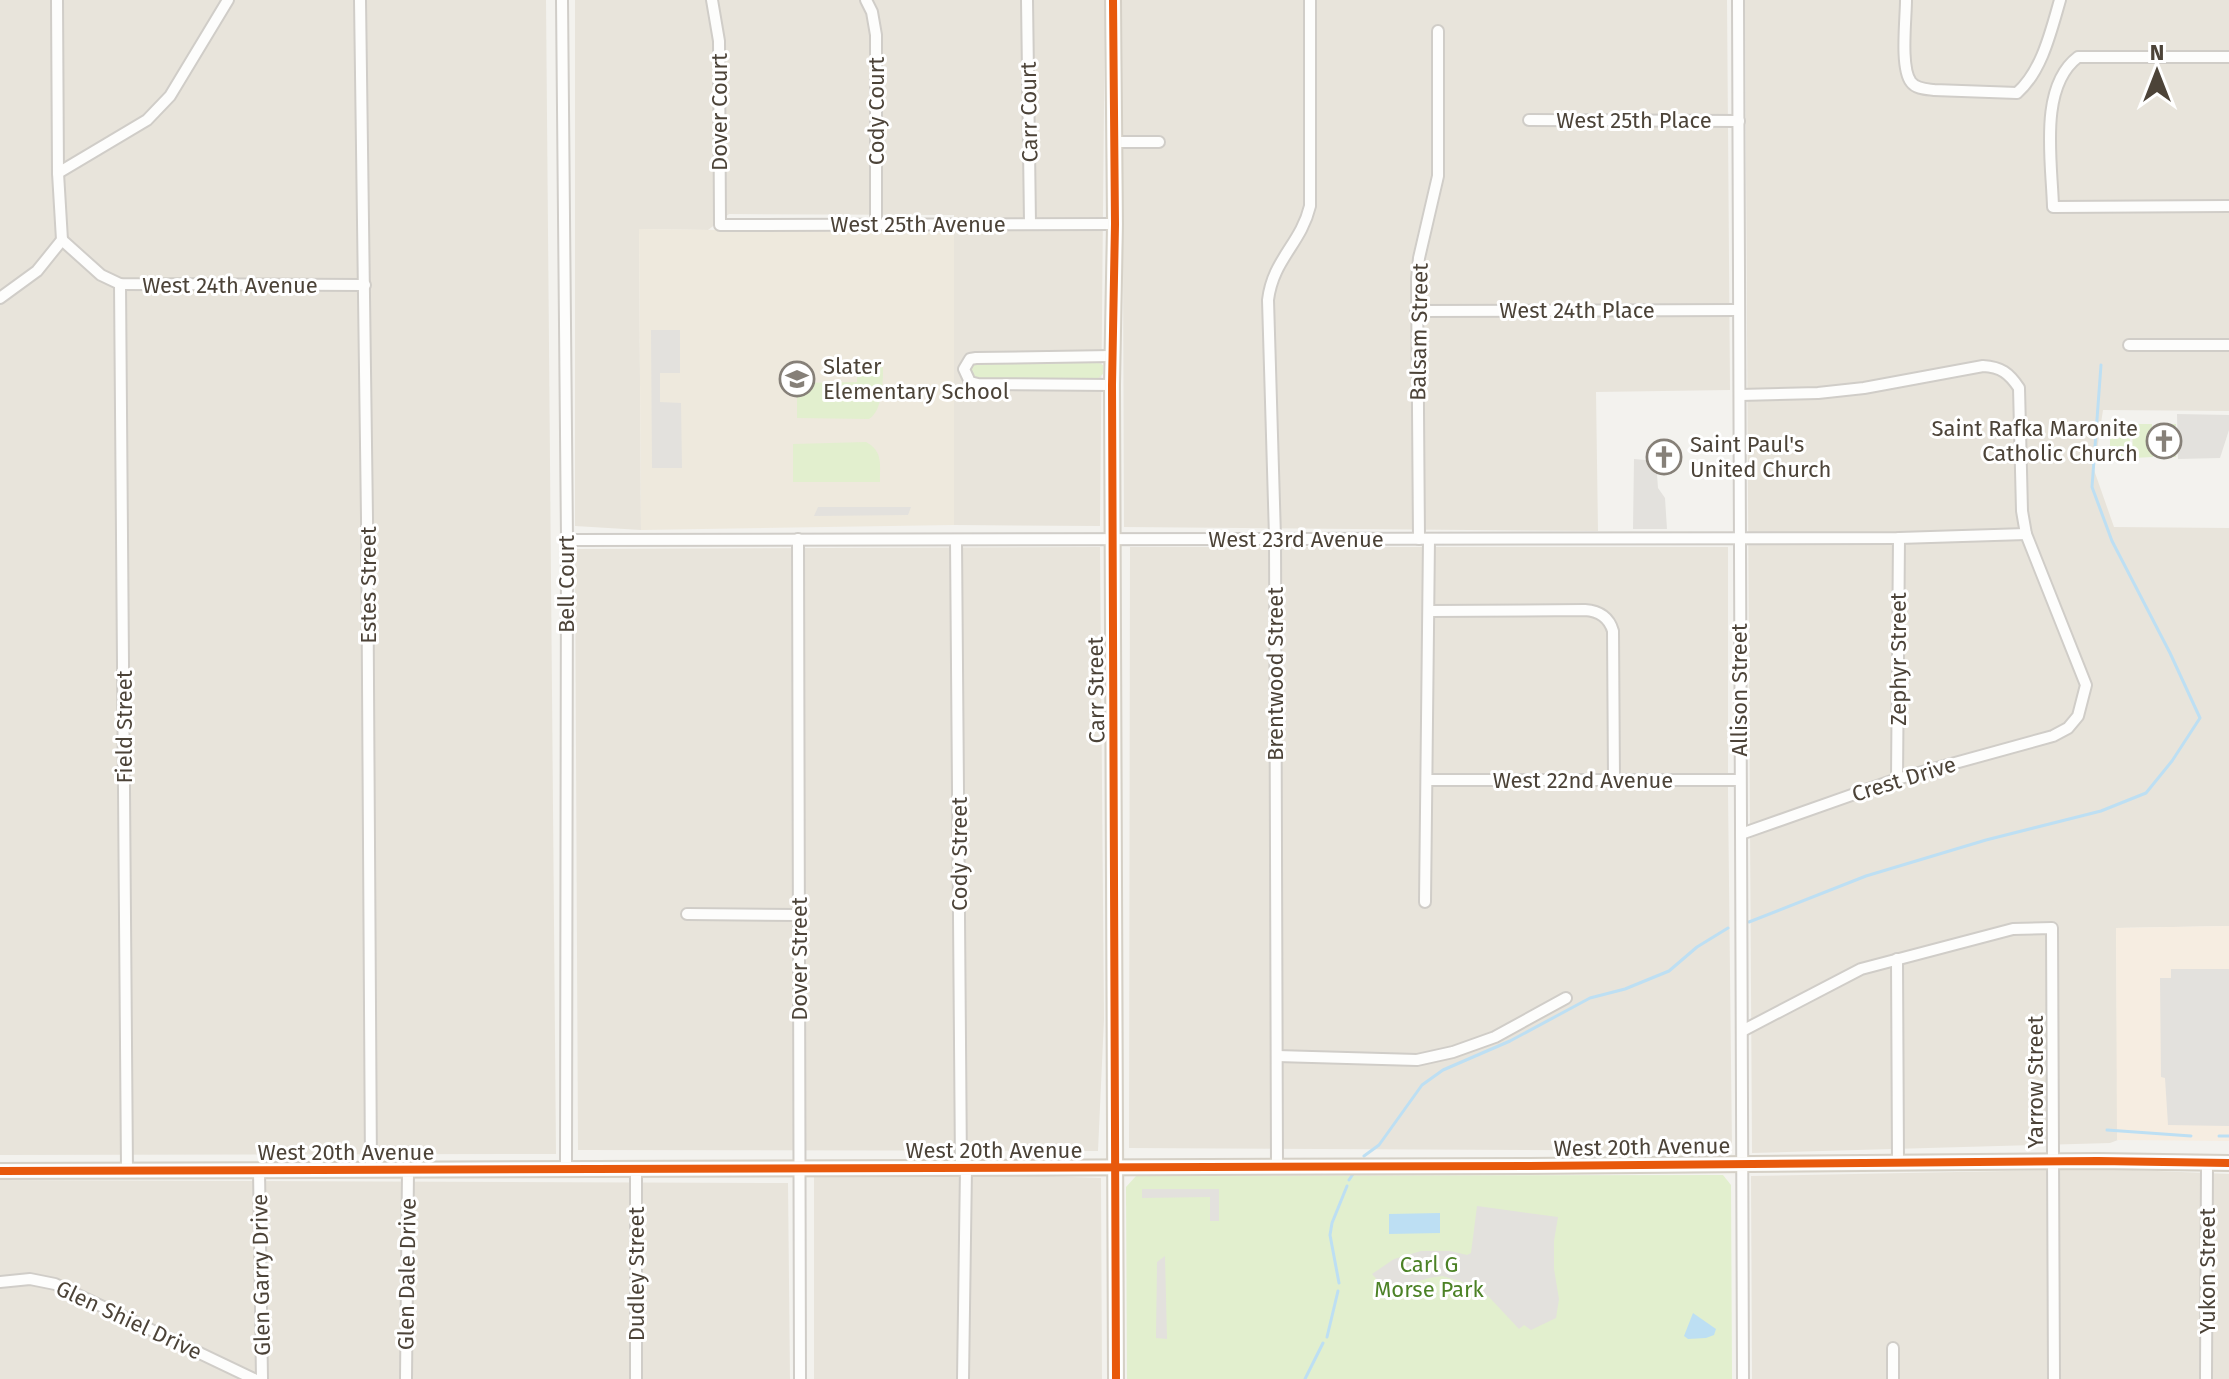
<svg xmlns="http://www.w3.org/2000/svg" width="2229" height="1379" viewBox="0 0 2229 1379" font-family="'Fira Sans',sans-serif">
<rect width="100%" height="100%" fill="#f3f2ee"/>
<!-- residential -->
<g fill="#e8e4db">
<path d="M0,0H546L556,1154L0,1155Z"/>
<path d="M575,0H1105L1100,526L954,525V215L729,214L708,230L639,229L641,530L575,526Z"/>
<path d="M1122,0H1727L1730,390L1596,392L1598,531L1124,527Z"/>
<path d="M1745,0H2229V411L2103,410L2094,470L2114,527L2229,528V926L2116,928L2118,1140L2110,1143L1752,1153Z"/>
<path d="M1100,547L1104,1019L1098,1151L578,1150L575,549Z"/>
<path d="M1130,547H1728V794L1732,1151L1129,1148Z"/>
<path d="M814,1168L1101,1178L1102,1379H814Z"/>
<path d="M2109,1169L2229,1174V1379H1752L1751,1176Z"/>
<path d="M0,1180L788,1183L790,1379H0Z"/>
</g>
<!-- commercial -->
<path fill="#f6ede1" d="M2229,926V1141L2117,1140L2116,928Z"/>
<!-- education -->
<path fill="#eee9dd" d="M639,229L954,233V525L641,530Z"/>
<!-- green -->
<g fill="#e2efce">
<path d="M883,362C883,377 884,410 869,419L797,418V383L857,382V363Z"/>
<path d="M1096,362L1103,365V374L1098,378L979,379L972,378L969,371L973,363Z"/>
<path d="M2132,424H2152L2153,457L2133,458Z"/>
<rect x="2156" y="424" width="20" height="33"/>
<rect x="2110" y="425" width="20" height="33"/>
<path d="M866,442C883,451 880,464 880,482H793V444Z"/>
<path d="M1723,1175L1731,1185L1732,1379H1127L1126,1187L1136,1176Z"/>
</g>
<!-- parking -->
<g fill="#e3e1dd">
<path d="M651,330H680V373H660V402L681,403L682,468H652Z"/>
<path d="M2177,414L2229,415V430L2220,458L2178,459Z"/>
<path d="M1634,459L1656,461L1658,488L1665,498L1667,529H1633Z"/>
<path d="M818,507H911L908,515L814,516Z"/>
<path d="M2171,969H2229V1126L2168,1125L2165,1078L2161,1077L2160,978H2171Z"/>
<path d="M1142,1189H1219V1221H1210V1197L1142,1198Z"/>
<path d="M1477,1206L1558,1217L1554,1241V1269L1559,1299L1556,1318L1531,1330L1524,1325L1519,1329L1489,1297L1460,1281L1442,1276L1429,1278L1400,1287L1391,1295L1372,1274L1394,1259L1421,1251H1450L1467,1255L1471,1253Z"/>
<path d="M1165,1256L1167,1339L1156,1338L1157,1262Z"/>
</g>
<!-- water -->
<g fill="#bddff3">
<path d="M1440,1213V1233L1389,1234V1214Z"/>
<path d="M1693,1313L1716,1329L1714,1335L1706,1338L1688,1339L1684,1336Z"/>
</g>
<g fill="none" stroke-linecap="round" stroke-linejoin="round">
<!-- stream -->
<g stroke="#bddff3" stroke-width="3">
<path d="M1749,922L1866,876L1986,840L2101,811L2146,793L2172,761L2200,718L2170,653L2112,541L2092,487L2101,365"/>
<path d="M2107,1130L2191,1136"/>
<path d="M2219,1136H2229"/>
<path d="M1364,1156L1379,1145L1422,1085L1443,1070L1510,1041L1590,998L1625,989L1669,971L1697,947L1728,928"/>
<path d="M1349,1180L1353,1174"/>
<path d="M1339,1283L1330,1235L1332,1223L1347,1186"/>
<path d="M1327,1337L1338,1291"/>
<path d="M1305,1379L1323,1343"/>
</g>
<!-- street casing -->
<g stroke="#d0cdc8" stroke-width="14">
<g id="street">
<path d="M57,0L58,173L62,240"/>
<path d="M360,0L367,518L371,1170"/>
<path d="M562,0L567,540L566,1169"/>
<path d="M712,0L719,41L720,225L1115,224"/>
<path d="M866,0L872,12L876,35V224"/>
<path d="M1027,0L1030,223"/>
<path d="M1738,0L1743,1379"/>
<path d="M1906,0C1906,19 1900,68 1911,82C1916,89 1926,89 1934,90L2017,93C2042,71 2051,31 2060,0"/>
<path d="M2229,57H2078C2038,87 2052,163 2053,207L2229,206"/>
<path d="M1529,120L1739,121"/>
<path d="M1115,142H1159"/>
<path d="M58,173L147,120L170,96L228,0"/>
<path d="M62,240L101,275L120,284L365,285"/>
<path d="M120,284L127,1170"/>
<path d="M0,298L37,271L62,240"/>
<path d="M1416,311L1739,310"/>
<path d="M2129,345H2229"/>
<path d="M1112,385L978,384L970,382L964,369L970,359L976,358L1112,356"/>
<path d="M1740,395L1818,393L1864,388L1983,366C2001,367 2009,373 2019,388L2022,511L2026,534L2086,685L2078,716L2068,728L2053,736L1897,779L1741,834"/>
<path d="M798,539L800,1379"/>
<path d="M1419,539L1417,279L1419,258L1438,176V31"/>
<path d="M567,540L1899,538L2026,534"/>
<path d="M956,540L961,1168"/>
<path d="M1429,611L1585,610C1599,611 1609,617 1613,631L1614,780"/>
<path d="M1897,779L1899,538"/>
<path d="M1427,780H1740"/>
<path d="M1425,902L1429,539"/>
<path d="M687,914L799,915"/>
<path d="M1897,959L1898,1163"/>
<path d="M1742,1031L1861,969L2013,929L2052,928L2054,1379"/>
<path d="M1277,1056L1417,1060L1453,1052L1495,1037L1566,998"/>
<path d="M1277,1167L1275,537L1268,300C1273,259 1301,244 1310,206V0"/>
<path d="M636,1169V1379"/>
<path d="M259,1170L262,1379"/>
<path d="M0,1282L30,1279L55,1284L254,1379"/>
<path d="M1893,1348V1379"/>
<path d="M406,1379L408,1170"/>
<path d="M963,1379L966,1168"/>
<path d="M2206,1379L2207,1163"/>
</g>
</g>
<!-- secondary casing -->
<g stroke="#d5d0c6" stroke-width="18">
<g id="secondary">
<path d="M1113,0L1115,224L1112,385L1116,1379"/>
<path d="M0,1171L1529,1166L2098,1161L2229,1163"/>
</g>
</g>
<!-- street -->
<use href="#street" stroke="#fdfdfc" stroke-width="10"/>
<!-- secondary -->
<use href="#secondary" stroke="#f7f6f1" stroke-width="14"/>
<!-- cycleway casing -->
<g stroke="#fff" stroke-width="13">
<g id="cycleway">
<path d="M1113,0L1115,224L1112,385L1116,1379"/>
<path d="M0,1171L1529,1166L2098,1161L2229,1163"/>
</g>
</g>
<!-- cycleway -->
<use href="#cycleway" stroke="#e8590c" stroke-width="8"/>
</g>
<!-- icons -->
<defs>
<g id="school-ring" transform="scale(1.8)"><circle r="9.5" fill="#fff" stroke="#868078" stroke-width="1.5"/><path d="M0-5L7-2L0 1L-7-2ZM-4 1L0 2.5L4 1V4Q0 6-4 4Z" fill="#868078"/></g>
<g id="church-ring" transform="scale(1.8)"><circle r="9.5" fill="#fff" stroke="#868078" stroke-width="1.5"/><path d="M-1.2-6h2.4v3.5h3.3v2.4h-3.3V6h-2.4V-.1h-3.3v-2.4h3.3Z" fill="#868078"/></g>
</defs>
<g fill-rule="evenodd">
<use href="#school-ring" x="797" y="379"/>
<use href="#church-ring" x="2164" y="441"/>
<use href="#church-ring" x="1664" y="457"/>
</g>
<g text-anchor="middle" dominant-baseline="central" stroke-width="6" stroke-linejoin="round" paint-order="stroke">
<!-- street labels -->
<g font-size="22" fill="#4c4338" stroke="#fff">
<text transform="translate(876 111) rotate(-90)">Cody Court</text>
<text transform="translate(719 112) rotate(-90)">Dover Court</text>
<text transform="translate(1029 112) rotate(-91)">Carr Court</text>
<text x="1634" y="120">West 25th Place</text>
<text x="918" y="224">West 25th Avenue</text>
<text x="230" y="285">West 24th Avenue</text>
<text x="1577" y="310">West 24th Place</text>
<text transform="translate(1419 332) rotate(-89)">Balsam Street</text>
<text x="1296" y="539">West 23rd Avenue</text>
<text transform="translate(566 584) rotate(-90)">Bell Court</text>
<text transform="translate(368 585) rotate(-90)">Estes Street</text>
<text transform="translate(1898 659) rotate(-90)">Zephyr Street</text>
<text transform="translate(1275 674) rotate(-90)">Brentwood Street</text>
<text transform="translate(1096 690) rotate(-91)">Carr Street</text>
<text transform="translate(1739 690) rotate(-90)">Allison Street</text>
<text transform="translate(124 727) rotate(-90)">Field Street</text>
<text transform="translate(1904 779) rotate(-17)">Crest Drive</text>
<text x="1583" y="780">West 22nd Avenue</text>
<text transform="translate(959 854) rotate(-90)">Cody Street</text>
<text transform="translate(799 959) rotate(-90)">Dover Street</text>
<text transform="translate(2035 1082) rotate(-90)">Yarrow Street</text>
<text transform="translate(1642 1147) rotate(-1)">West 20th Avenue</text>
<text x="994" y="1150">West 20th Avenue</text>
<text x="346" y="1152">West 20th Avenue</text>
<text transform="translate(2207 1271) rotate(-90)">Yukon Street</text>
<text transform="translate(407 1274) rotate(-89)">Glen Dale Drive</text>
<text transform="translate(636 1274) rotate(-90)">Dudley Street</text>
<text transform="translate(261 1275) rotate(-91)">Glen Garry Drive</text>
<text transform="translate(129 1320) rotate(25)">Glen Shiel Drive</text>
</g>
<!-- poi labels -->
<g font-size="22" fill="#4c4338" stroke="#fff" text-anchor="start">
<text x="823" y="366">Slater<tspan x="823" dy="25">Elementary School</tspan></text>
<text x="2138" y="428" text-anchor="end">Saint Rafka Maronite<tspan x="2138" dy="25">Catholic Church</tspan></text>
<text x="1690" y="444">Saint Paul's<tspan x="1690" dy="25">United Church</tspan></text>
</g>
<!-- park labels -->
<g font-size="22" fill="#4c8226" stroke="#fff">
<text x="1429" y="1264">Carl G<tspan x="1429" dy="25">Morse Park</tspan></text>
</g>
</g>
<!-- north arrow -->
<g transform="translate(2157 72)" stroke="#ffffff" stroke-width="6" paint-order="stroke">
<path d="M0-6L14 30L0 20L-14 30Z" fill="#4c4338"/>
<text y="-12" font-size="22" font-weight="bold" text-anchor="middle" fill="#4c4338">N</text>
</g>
</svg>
